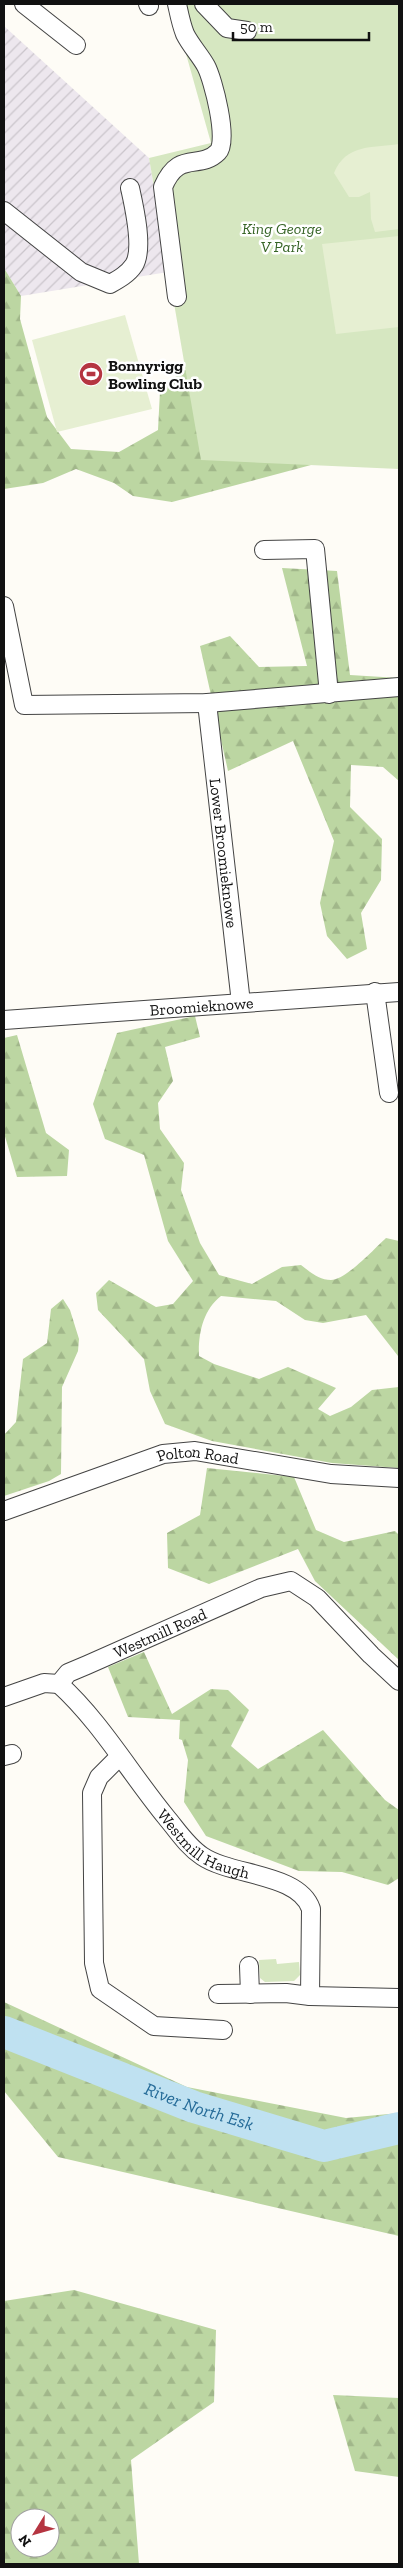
<svg xmlns="http://www.w3.org/2000/svg" width="403" height="2568" viewBox="0 0 403 2568" font-family="'Zilla Slab',serif">
<defs>
<pattern id="industrial-furrows" width="10" height="10" patternUnits="userSpaceOnUse" patternTransform="scale(1.25)"><rect width="10" height="10" fill="#ede7ee"/><path d="M-1 1l2-2M0 10L10 0M9 11l2-2" fill="none" stroke="#cac5cb"/></pattern>
<pattern id="forest-firs" width="22" height="20" patternUnits="userSpaceOnUse" patternTransform="scale(1.25)"><rect width="22" height="20" fill="#bcd6a2"/><path d="M5 1l3.5 6h-7zM16 11l3.5 6h-7z" fill="#a1b78a"/></pattern>
</defs>
<rect width="100%" height="100%" fill="#fefcf6"/>
<!-- industrial -->
<path fill="url(#industrial-furrows)" d="M4,26L149,158L168,272L21,296L4,268Z"/>
<!-- forest -->
<g fill="url(#forest-firs)" fill-rule="evenodd">
<path d="M4,268L21,296L20,319L47,417L71,449L119,452L158,430L160,391L183,370L218,375L311,465L172,502L133,496L114,483L76,469L43,483L4,489Z"/>
<path d="M282,568L337,571L350,675L399,678V781L383,767L351,765L350,807L382,839L381,880L361,913L367,949L347,959L327,936L320,903L334,841L293,741L228,771L200,646L230,636L259,667L307,666Z"/>
<path d="M195,1016L200,1037L165,1047L173,1081L158,1103L160,1129L184,1163L181,1190L200,1243L219,1275L252,1284L282,1267L301,1265C310,1272 319,1280 331,1280C346,1280 375,1248 386,1238L399,1241L398,1356L366,1315L323,1323L305,1320L276,1301L221,1296C203,1310 198,1334 199,1356L214,1364L259,1379L288,1367L336,1388L318,1409L330,1416L351,1407L372,1390L399,1387V1468L332,1463L212,1441L165,1424L150,1391L144,1359L98,1310L96,1293L109,1280L156,1307L173,1304L193,1281L168,1241L144,1155L105,1139L93,1104L117,1033Z"/>
<path d="M17,1035L46,1133L69,1150L67,1176L17,1177L4,1133V1038Z"/>
<path d="M63,1299L70,1310L79,1339L78,1351L62,1387L61,1474L49,1481L4,1496V1435L16,1422L23,1359L47,1343L51,1309Z"/>
<path d="M207,1468L294,1477L316,1530L344,1542L395,1531L399,1535V1660L315,1581L298,1549L209,1584L168,1568L167,1533L200,1515Z"/>
<path d="M144,1652L172,1714L211,1689L228,1690L249,1710L231,1746L258,1769L323,1730L385,1800L399,1810V1878L388,1885L342,1872L299,1871L206,1836L184,1802L188,1760L182,1740L179,1739L180,1720L128,1717L108,1667Z"/>
<path d="M4,2002L187,2087L346,2118L399,2113V2236L58,2157L4,2091Z"/>
<path d="M74,2290L216,2330L214,2402L131,2460L139,2564H4V2301ZM20,2518H50V2548H20Z"/>
<path d="M333,2395L399,2398V2477L355,2471Z"/>
</g>
<!-- park -->
<g fill="#d6e7c1">
<path d="M172,4H399V469L201,460L149,158L211,143Z"/>
<path d="M276,1959L277,1964L299,1962L300,1975L294,1981L265,1982L260,1978L259,1960Z"/>
</g>
<!-- pitch -->
<g fill="#e6efd2">
<path d="M399,144V229L375,232L371,219L370,192L359,197H349L334,173C346,144 371,148 399,144Z"/>
<path d="M399,236V327L336,334L322,244Z"/>
<path d="M125,315L152,409L57,432L32,340Z"/>
</g>
<g fill="none" stroke-linecap="round" stroke-linejoin="round">
<!-- river -->
<path stroke="#bfe1f1" stroke-width="32" id="s1" d="M4,2032L194,2107L324,2146L399,2128"/>
<!-- minor casing -->
<g stroke="#444" stroke-width="20">
<g id="minor">
<path d="M24,4L76,45"/>
<path d="M148,4L149,6"/>
<path d="M204,4L227,28L247,31"/>
<path d="M4,211L81,272L110,284C119,279 128,274 134,265C144,249 134,206 130,188"/>
<path d="M177,297L163,187C179,149 199,171 218,152C229,141 213,79 206,66C200,55 191,46 185,34C181,24 179,13 177,4"/>
<path d="M264,550L315,549L329,694"/>
<path d="M4,606L24,705L207,703L399,687"/>
<path id="s2" d="M207,703L241,1003"/>
<path d="M375,992L389,1093"/>
<path id="s3" d="M4,1020L399,992"/>
<path id="s4" d="M4,1511L163,1454L195,1451L331,1474L399,1478"/>
<path id="s5" d="M59,1684C100,1721 130,1773 166,1817C177,1830 187,1846 202,1856C231,1876 299,1873 311,1909L310,1996"/>
<path id="s6" d="M4,1697L44,1683L59,1684L68,1673L87,1665L261,1588L291,1581L317,1598L371,1655L399,1681"/>
<path d="M4,1756L12,1754"/>
<path d="M119,1757L99,1777L92,1793L94,1963L100,1989L154,2026L223,2030"/>
<path d="M249,1966L250,1994"/>
<path d="M218,1994L286,1993L310,1996L399,1998"/>
</g>
</g>
<!-- minor -->
<use href="#minor" stroke="#fff" stroke-width="18"/>
</g>
<!-- icons -->
<defs>
<g id="stadium-disc" transform="scale(1.25)"><circle r="9.5" fill="#b53541" stroke="#fff"/><path d="M0-5a6.5 5 0 1 0 0 10a6.5 5 0 1 0 0-10ZM-3.5-1.8h7v3.6h-7Z" fill="#fff"/></g>
</defs>
<g fill-rule="evenodd">
<use href="#stadium-disc" x="91" y="374"/>
</g>
<g text-anchor="middle" dominant-baseline="central" stroke-width="5" stroke-linejoin="round" paint-order="stroke">
<!-- park labels -->
<g font-size="16" font-style="italic" fill="#366426" stroke="#fff">
<text x="282" y="228">King George<tspan x="282" dy="18">V Park</tspan></text>
</g>
<!-- poi labels -->
<g font-size="16" font-weight="bold" fill="#111" stroke="#fff" text-anchor="start">
<text x="108" y="365">Bonnyrigg<tspan x="108" dy="18">Bowling Club</tspan></text>
</g>
<!-- street labels -->
<g font-size="16" fill="#111" stroke="#fff">
<text stroke="none"><textPath href="#s2" startOffset="151">Lower Broomieknowe</textPath></text>
<text stroke="none"><textPath href="#s3" startOffset="198">Broomieknowe</textPath></text>
<text stroke="none"><textPath href="#s4" startOffset="204">Polton Road</textPath></text>
<text stroke="none"><textPath href="#s6" startOffset="172">Westmill Road</textPath></text>
<text stroke="none"><textPath href="#s5" startOffset="219">Westmill Haugh</textPath></text>
</g>
<!-- water labels -->
<g font-size="18" font-style="italic" fill="#256b98" stroke="#fff">
<text stroke="none"><textPath href="#s1" startOffset="209">River North Esk</textPath></text>
</g>
</g>
<!-- border -->
<rect width="403" height="2568" fill="none" stroke="#111111" stroke-width="10"/>
<!-- north arrow -->
<g transform="translate(35 2533) rotate(233)"><circle r="24" fill="#ffffff" stroke="#a0a0a0"/>
<path d="M0-4L9 19L0 12L-9 19Z" fill="#b53541"/>
<text y="-8" font-size="14" font-weight="bold" text-anchor="middle" fill="#111111">N</text>
</g>
<!-- scale -->
<path d="M233 32v8h136v-8" fill="none" stroke="#111111" stroke-width="2.5"/>
<text x="240" y="32" font-size="15" fill="#111111" stroke="#ffffff" stroke-width="4" paint-order="stroke">50 m</text>
</svg>
